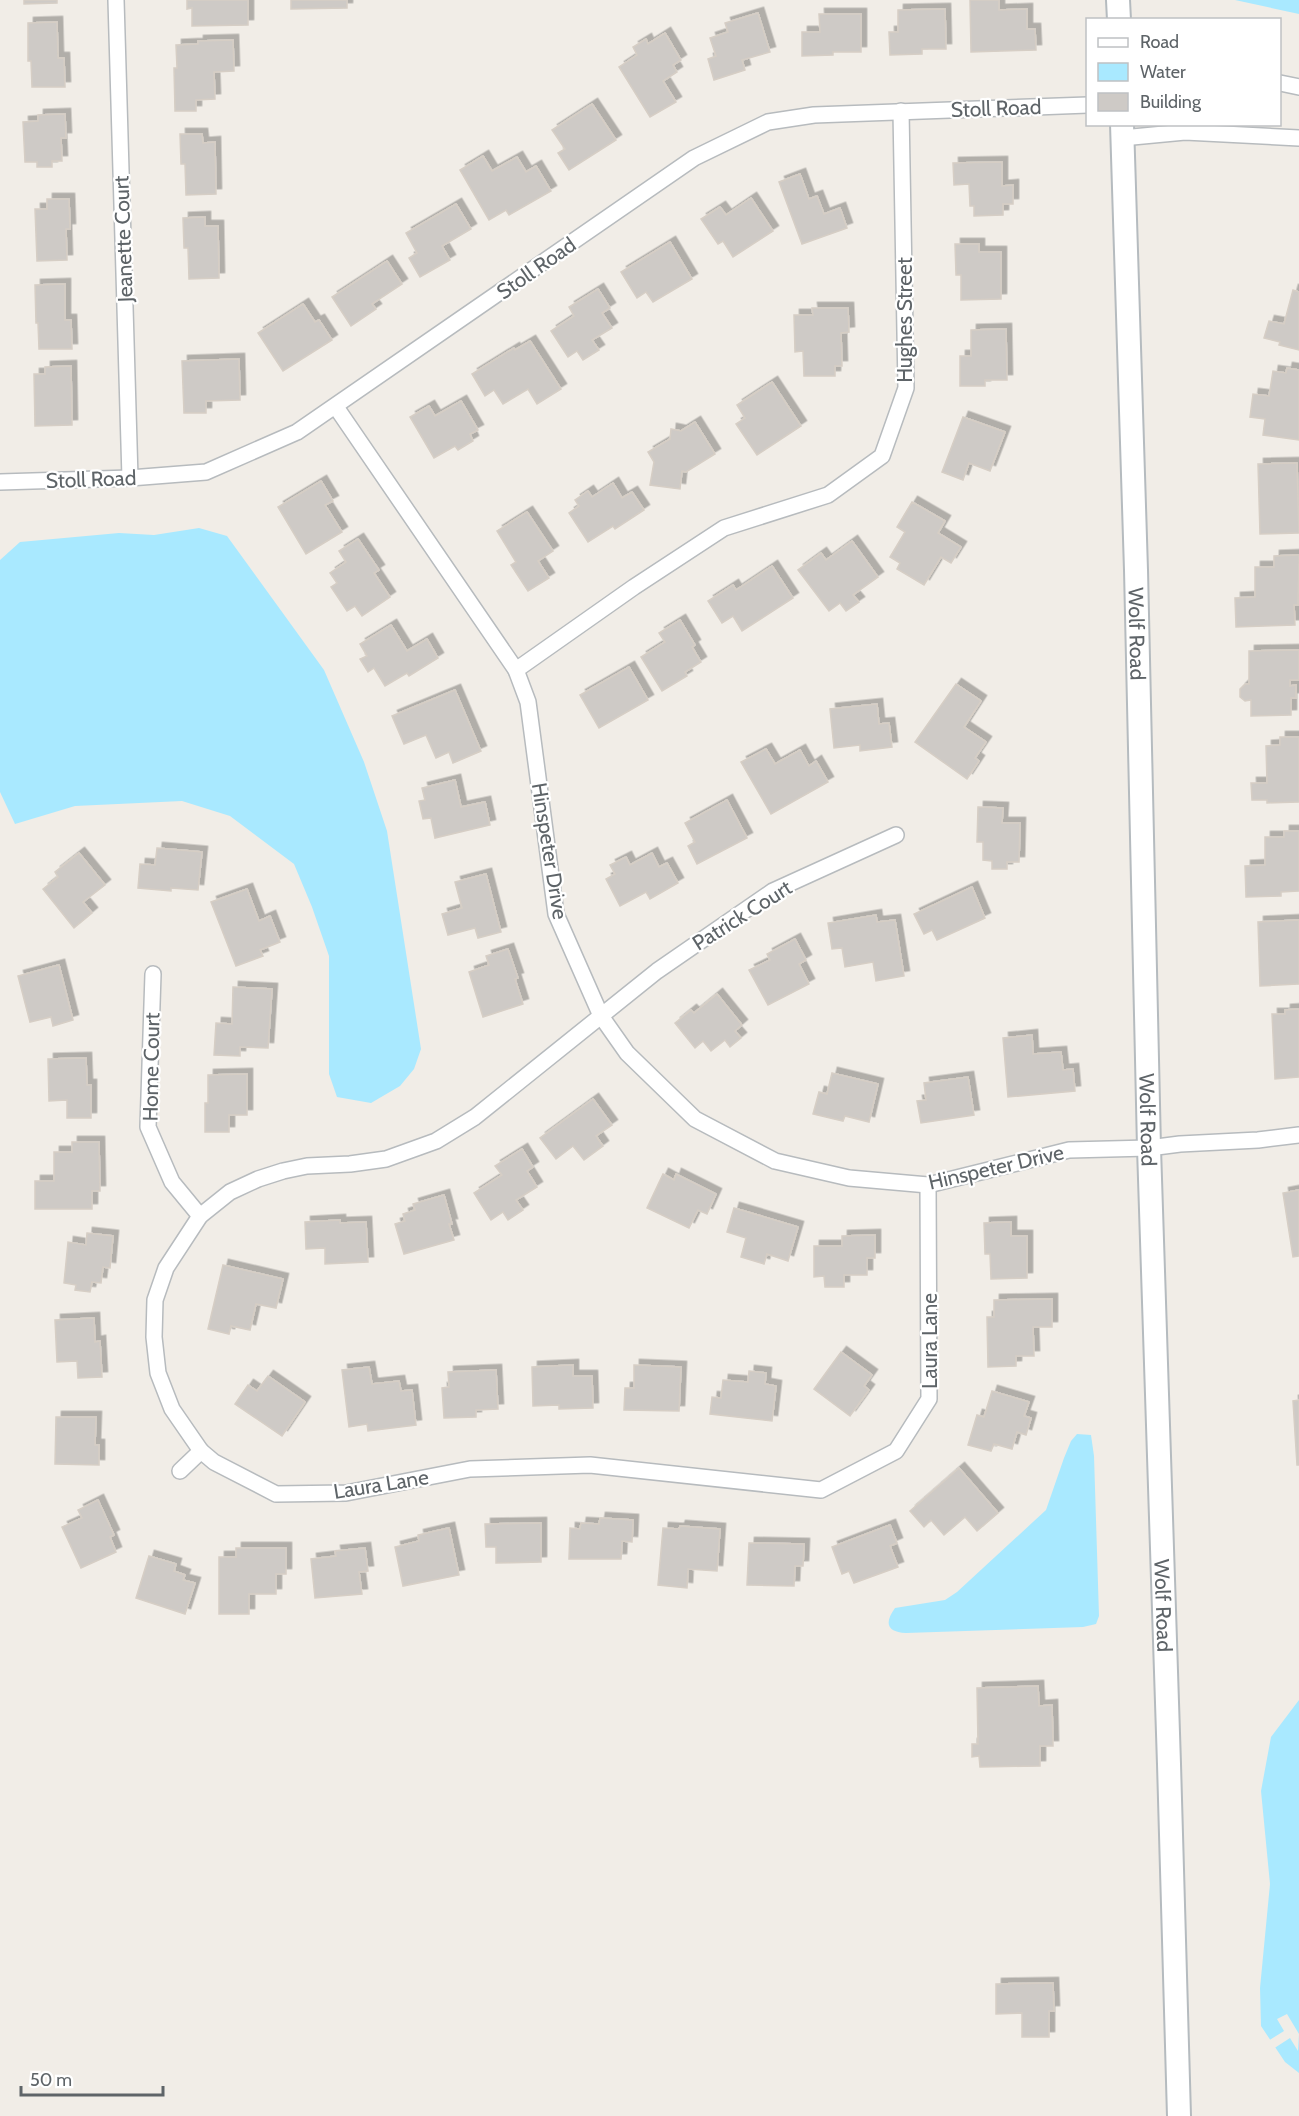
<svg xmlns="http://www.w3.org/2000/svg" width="1299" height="2116" viewBox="0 0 1299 2116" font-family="Cabin,sans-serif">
<defs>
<filter id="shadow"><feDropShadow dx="5.5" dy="-5.5" stdDeviation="0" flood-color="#0004"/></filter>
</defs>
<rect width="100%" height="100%" fill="#f1ede7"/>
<!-- water -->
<g fill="#a9e9ff">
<path d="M1235,0H1299V14Z"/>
<path d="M199,528L227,536L324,670L364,762L387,831L421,1049L414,1069L400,1086L371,1103L337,1097L329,1074V956L312,907L294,864L230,816L182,801L75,806L15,824L0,792V560L20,542L119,533L154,535Z"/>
<path d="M1077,1434L1091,1435L1094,1456L1099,1616L1096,1624L1083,1627L906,1633C887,1632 884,1623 895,1608L945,1600L957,1592L1046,1510L1064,1458L1071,1441Z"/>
<path d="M1299,1700V2073L1285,2062L1261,2026L1260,1988L1270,1884L1261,1791L1271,1737Z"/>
</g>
<!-- pier -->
<path fill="#f1ede7" d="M1287,2014L1299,2034L1298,2051L1290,2038L1273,2049L1268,2041L1284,2031L1277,2019Z"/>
<!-- building -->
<g fill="#cecac6" stroke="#d6cec5" stroke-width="1.5" filter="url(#shadow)">
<path d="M24,0H57V3L24,4Z"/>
<path d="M187,0H248V25L192,26V8L187,9Z"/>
<path d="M291,0H347V8L291,9Z"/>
<path d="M970,0H999V10L1027,9V29H1035L1036,50L971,52Z"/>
<path d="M945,9L946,49H922V54L890,55L889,32H898V10Z"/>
<path d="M758,13L770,52L742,60L745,70L714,80L708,59L716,56L710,38L728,32L725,23Z"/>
<path d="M819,14H861V52H833V55L802,56V32H820Z"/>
<path d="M57,22L58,58H64L65,87H32L31,61H28V23Z"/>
<path d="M665,33L681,60L673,65L677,72L663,81L676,102L650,117L619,67L637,55L633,47L646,39L648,44Z"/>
<path d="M233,40L234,71L214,72L215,99L196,100V111H175L174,68H177L176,45L198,44V41Z"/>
<path d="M592,104L616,140L569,170L558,153L565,149L552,130Z"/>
<path d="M65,114L66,138H61L62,161H52V167H37V162H25L23,122L38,121V115Z"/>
<path d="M180,134H202L203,143L215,142L216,194L186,195L185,164H181Z"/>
<path d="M483,156L492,171L517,157L526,172L536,166L551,191L509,215L506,210L489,220L460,170Z"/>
<path d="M1002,162V186L1013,185V204H1003V215L974,216V206H970L969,184L954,185L953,163Z"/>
<path d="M800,174L809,199L817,196L824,214L840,208L847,228L802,244L779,182Z"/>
<path d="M751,198L773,231L733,257L723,241L718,244L701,219L720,207L726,215Z"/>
<path d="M47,199H69L70,229H66L67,260L37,261L35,209H47Z"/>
<path d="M456,204L471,229L442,246L450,260L420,277L409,258L417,253L406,233Z"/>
<path d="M205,217V226H218L219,278L189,279L188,248H184L183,218Z"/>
<path d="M670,242L692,279L653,302L646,292L637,298L621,272Z"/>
<path d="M955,244H979V252H1001V299L961,300V275H956Z"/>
<path d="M387,261L402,284L372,304L376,309L351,326L332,297Z"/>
<path d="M65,284V320H71L72,349H39L38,323H36L35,285Z"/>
<path d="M598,289L610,308L602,313L612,328L592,340L599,350L583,360L577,351L568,357L551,331L574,316L569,307Z"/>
<path d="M1293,290L1299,292V350L1279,345L1280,342L1264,338L1269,321L1284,324Z"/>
<path d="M303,304L315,322L319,320L332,340L283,371L258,333Z"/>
<path d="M812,308H848L849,332L841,333L842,366H835V376H804L803,351L795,352L794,315H813Z"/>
<path d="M1006,329L1007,380H985V386H960V356H971V330Z"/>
<path d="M530,341L561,389L537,404L528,389L503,404L494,390L485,396L472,374L514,348L515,350Z"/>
<path d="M239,359L240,400L206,401V413H184L182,361Z"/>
<path d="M71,366L72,425L35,426L34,374H45V367Z"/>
<path d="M1287,368L1299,370V440L1263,435L1265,419L1250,417L1253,394L1269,396L1273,371L1286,373Z"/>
<path d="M772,382L801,426L757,455L736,424L745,418L737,405Z"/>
<path d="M461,401L478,430L470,434L473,441L458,450L455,446L434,458L410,417L429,406L435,416Z"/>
<path d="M963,417L1005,432L990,471L969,463L963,480L942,472Z"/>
<path d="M695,422L715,454L686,472L682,471L680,489L650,485L654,462L648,452L670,439L671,429L681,431Z"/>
<path d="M1297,463L1299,533L1260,534L1258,464Z"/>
<path d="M321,481L333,501L325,505L342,532L306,554L278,507Z"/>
<path d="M613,483L622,498L632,492L644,510L615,529L613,526L588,542L569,513L579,506L575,500L588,491L592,497Z"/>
<path d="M912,502L945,521L938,533L961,547L951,563L941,557L924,585L897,569L900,563L890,557L905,532L897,527Z"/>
<path d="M527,512L553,551L538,561L549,578L528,591L511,565L516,562L497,531Z"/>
<path d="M358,539L379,570L374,573L390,597L362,616L355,606L347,611L331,587L337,583L330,573L346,562L339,551Z"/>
<path d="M852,541L878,577L853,595L859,602L846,611L840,603L829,611L798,570L821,553L826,560Z"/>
<path d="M1299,555L1298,605H1294L1295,625L1236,627L1235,598L1255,597V567H1274V556Z"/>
<path d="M772,566L793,598L742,631L733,616L722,623L708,601L733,585L736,590Z"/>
<path d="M680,620L695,645L692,647L701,662L685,672L687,676L662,691L641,657L665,642L659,633Z"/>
<path d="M391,625L407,651L427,639L438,658L409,676L407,673L385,686L374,668L368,672L360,659L367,656L360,644Z"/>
<path d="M1299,650V680H1290V686L1296,685V698H1291V715L1251,716V700L1245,701L1240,697V689L1245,684H1249V651Z"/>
<path d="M629,667L648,700L599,728L580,695Z"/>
<path d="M956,684L981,701L964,727L986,742L975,758L979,761L967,779L915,742Z"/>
<path d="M455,690L481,751L453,763L449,752L436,758L426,735L404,744L392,716Z"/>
<path d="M877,704L879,724L889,723L892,747L860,751V745L834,748L830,709Z"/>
<path d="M1280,737H1299V802L1267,803V800H1252L1251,783H1267L1266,746L1280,745Z"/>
<path d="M766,749L775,764L800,750L809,766L816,761L828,782L771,814L741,762Z"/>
<path d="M455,780L461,807L485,802L490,825L435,838L431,818L423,819L419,801L425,800L422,788Z"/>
<path d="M727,800L747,838L697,864L688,846L695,842L685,823Z"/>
<path d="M978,807L1003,808L1002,823H1020L1019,862H1007V869H992V861L983,860V842H977Z"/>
<path d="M1284,831H1299V891L1281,892V896L1246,897L1245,866L1265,865V837H1284Z"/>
<path d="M157,848L202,852L198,890L171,888V891L138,888L140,864L155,865Z"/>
<path d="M79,853L105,885L83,902L92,913L74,928L43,889L58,877L55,872Z"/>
<path d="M652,853L659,867L667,863L678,883L650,899L646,892L620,906L606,879L615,874L610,865L626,857L630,865Z"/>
<path d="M486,874L501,932L478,938L475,928L448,935L442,914L462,908L455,882Z"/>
<path d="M972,887L985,918L937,940L932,930L924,934L914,914Z"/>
<path d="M247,889L259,921L270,916L280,942L260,950L263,956L236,966L211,902Z"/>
<path d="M876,915L877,922L895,920L904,976L876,981L873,962L845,967L842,948L832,949L828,923Z"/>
<path d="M1299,920V984L1260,986L1258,922Z"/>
<path d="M795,939L806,960L799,964L809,984L768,1005L749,970L770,960L767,954Z"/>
<path d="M508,949L518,978L515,979L523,1004L483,1017L469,972L489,965L486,956Z"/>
<path d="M59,965L73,1020L53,1026L51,1017L30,1022L18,976Z"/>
<path d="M233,987L272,989L268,1048L240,1047V1056L214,1055L216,1023L232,1024Z"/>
<path d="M717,994L742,1025L735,1031L741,1038L730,1047L725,1040L711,1051L703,1041L695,1048L675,1023L691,1010L694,1013Z"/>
<path d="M1299,1009V1077L1275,1079L1272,1014H1285V1010Z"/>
<path d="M1032,1035L1033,1054L1061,1052L1063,1070L1073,1069L1075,1091L1008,1097L1003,1038Z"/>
<path d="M86,1058L87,1085H91V1118H67V1100L49,1101L48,1059Z"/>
<path d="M832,1073L878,1084L869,1122L845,1116L843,1121L813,1114L819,1092L827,1094Z"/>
<path d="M247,1074V1115H229V1132H205V1103H208V1075Z"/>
<path d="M968,1077L974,1115L921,1123L917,1101L926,1100L924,1083Z"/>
<path d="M593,1099L612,1125L596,1136L603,1146L584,1160L573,1146L556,1159L540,1138Z"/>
<path d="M72,1142H99L100,1191H92V1209H35V1181H54V1152H72Z"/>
<path d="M522,1149L533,1167L527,1171L537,1187L516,1200L523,1210L508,1220L503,1212L491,1220L474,1193L502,1175L495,1166Z"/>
<path d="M663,1174L674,1180L676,1174L716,1194L707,1214L698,1210L689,1228L647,1208Z"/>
<path d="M1299,1190V1256L1293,1257L1283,1193Z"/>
<path d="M444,1195L452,1224H449L454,1240L404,1254L395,1224L405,1221L403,1214L415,1210L413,1204Z"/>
<path d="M734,1208L798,1227L788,1261L767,1254L764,1264L741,1257L746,1238L727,1232Z"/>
<path d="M340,1220V1223L366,1222L368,1262L325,1264V1248L306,1249L305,1222Z"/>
<path d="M1011,1222V1236H1027V1278L991,1279L990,1254H985L984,1223Z"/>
<path d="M87,1233L113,1236L110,1268L103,1267L101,1283L92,1282L90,1292L75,1290L76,1285L64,1283L68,1242L86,1245Z"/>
<path d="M875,1235V1258H867V1275H844V1287H825L824,1276L814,1277V1246H842V1236Z"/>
<path d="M223,1265L283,1279L276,1308L256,1304L250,1330L231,1326L229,1334L208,1329Z"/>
<path d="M1052,1299V1327H1033L1034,1356H1016V1366L988,1367L987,1317H994V1300Z"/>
<path d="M94,1318L95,1342L100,1341L102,1377L78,1378L77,1361L57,1362L55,1320Z"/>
<path d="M841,1352L872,1375L864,1386L869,1390L850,1416L814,1389Z"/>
<path d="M573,1365V1376H592L593,1408L559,1409V1405L533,1406L532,1367Z"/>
<path d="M634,1365L681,1367L679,1411L624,1410L625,1388H634Z"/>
<path d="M369,1367L372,1384L399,1381L401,1391L412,1390L416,1425L368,1431L367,1424L349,1427L342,1370Z"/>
<path d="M496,1370L498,1409L476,1410V1417L444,1418L442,1388L449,1387L448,1372Z"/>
<path d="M749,1371L766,1373L765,1384L776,1386L772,1421L710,1414L712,1397L721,1398L723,1380L748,1382Z"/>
<path d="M268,1376L305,1402L282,1436L235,1404L248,1385L257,1391Z"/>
<path d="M992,1391L1029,1402L1024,1416L1031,1418L1026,1435L1017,1432L1012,1449L994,1444L991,1451L968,1445L977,1415L984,1417Z"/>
<path d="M1299,1400V1465H1297L1293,1401Z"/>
<path d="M56,1417H96L95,1445H99V1465L55,1464Z"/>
<path d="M959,1468L998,1513L977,1531L965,1517L944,1535L931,1520L924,1527L910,1511Z"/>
<path d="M98,1500L114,1535L110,1537L116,1552L81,1568L62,1527L82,1518L78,1510Z"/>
<path d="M600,1518L633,1520L632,1542L622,1541L621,1559H569L570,1528L580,1529L581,1523L599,1524Z"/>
<path d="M541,1523V1562L496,1563V1547H486L485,1524Z"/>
<path d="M890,1525L897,1543L890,1546L898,1567L854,1583L849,1571L842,1574L832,1547Z"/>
<path d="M680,1526L720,1529L717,1571L688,1569L687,1588L658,1585L663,1528L679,1529Z"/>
<path d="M449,1528L459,1575L403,1586L395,1547L419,1541L418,1535Z"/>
<path d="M749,1543L804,1544L803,1566H795L794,1586L747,1585Z"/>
<path d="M236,1548H286V1574H276V1594H249V1614H219V1557H236Z"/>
<path d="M365,1548L368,1571L359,1572L362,1594L315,1598L311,1559L336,1556L335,1551Z"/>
<path d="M149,1556L176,1564L174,1571L185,1575L183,1580L195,1583L185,1614L136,1598Z"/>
<path d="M1038,1686L1039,1706L1052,1705L1053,1746H1040V1766L980,1767L979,1756L972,1757V1744H978L977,1688Z"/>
<path d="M1053,1983L1054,2011H1049V2037H1022V2013L996,2014V1984Z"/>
</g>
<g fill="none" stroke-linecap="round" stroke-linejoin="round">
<!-- minor casing -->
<g stroke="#b7bbbe" stroke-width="18">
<g id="minor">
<path d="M116,0L130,478"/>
<path d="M1280,83L1299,87"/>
<path d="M1122,138L1185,132L1299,138"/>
<path d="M336,407L516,670L528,702L556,914L601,1016L627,1053L695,1119L775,1161L849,1178L928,1185L1069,1150L1149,1148L1180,1144L1258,1140L1299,1135"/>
<path d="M0,482L130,478L206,472L297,432L694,158L768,122L814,115L1088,105"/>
<path d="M516,670L634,587L724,528L828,495L882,456L906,388L901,111"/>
<path d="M896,835L773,891L657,971L475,1117L436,1141L386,1159L350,1164L307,1166L283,1171L258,1179L230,1192L200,1216L166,1268L155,1300L154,1337L158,1373L172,1409L201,1451L214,1462L276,1494L346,1493L470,1469L590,1465L821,1490L896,1451L929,1399L928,1185"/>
<path d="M153,974L148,1127L172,1182L200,1216"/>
<path d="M180,1471L201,1451"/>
</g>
</g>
<!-- secondary casing -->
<g stroke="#b5bbbf" stroke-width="26">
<g id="secondary">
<path d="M1118,0L1119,20"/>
<path id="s1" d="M1122,124L1136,570L1149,1148L1169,1764L1179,2116"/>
</g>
</g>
<!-- minor -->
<use href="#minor" stroke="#fff" stroke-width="15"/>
<!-- secondary -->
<use href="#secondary" stroke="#fff" stroke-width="22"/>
</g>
<g text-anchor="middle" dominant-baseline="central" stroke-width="4.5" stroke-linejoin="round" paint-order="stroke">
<!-- street labels -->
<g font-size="21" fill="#5e6468" stroke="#fff">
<text transform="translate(996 108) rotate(-2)">Stoll Road</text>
<text transform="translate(123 239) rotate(-92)">Jeanette Court</text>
<text transform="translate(536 268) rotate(-35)">Stoll Road</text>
<text transform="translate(904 320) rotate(-90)">Hughes Street</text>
<text transform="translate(91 479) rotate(-2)">Stoll Road</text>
<text stroke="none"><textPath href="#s1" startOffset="510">Wolf Road</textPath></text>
<text transform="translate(550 851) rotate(81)">Hinspeter Drive</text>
<text transform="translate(742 915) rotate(-32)">Patrick Court</text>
<text transform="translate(151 1067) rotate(-89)">Home Court</text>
<text stroke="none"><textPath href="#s1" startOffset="996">Wolf Road</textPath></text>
<text transform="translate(996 1167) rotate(-13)">Hinspeter Drive</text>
<text transform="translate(929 1341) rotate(-90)">Laura Lane</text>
<text transform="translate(381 1484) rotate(-9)">Laura Lane</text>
<text stroke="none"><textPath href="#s1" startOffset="1482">Wolf Road</textPath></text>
</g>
</g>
<!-- legend -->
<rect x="1086" y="18" width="195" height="108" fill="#ffffff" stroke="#bfc1c3" stroke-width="1.5"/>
<rect x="1098" y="38" width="30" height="9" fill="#ffffff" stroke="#bfc1c3" stroke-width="1.5"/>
<text x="1140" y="48" font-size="18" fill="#5e6468">Road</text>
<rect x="1098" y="63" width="30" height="18" fill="#a9e9ff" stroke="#bfc1c3" stroke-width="1.5"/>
<text x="1140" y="78" font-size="18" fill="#5e6468">Water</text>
<rect x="1098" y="93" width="30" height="18" fill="#cecac6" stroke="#bfc1c3" stroke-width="1.5"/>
<text x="1140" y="108" font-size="18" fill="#5e6468">Building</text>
<!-- scale -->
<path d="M21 2086v9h142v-9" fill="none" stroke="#5e6468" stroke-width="3"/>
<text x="30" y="2086" font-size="18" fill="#5e6468" stroke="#ffffff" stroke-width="4.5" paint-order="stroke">50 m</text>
</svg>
